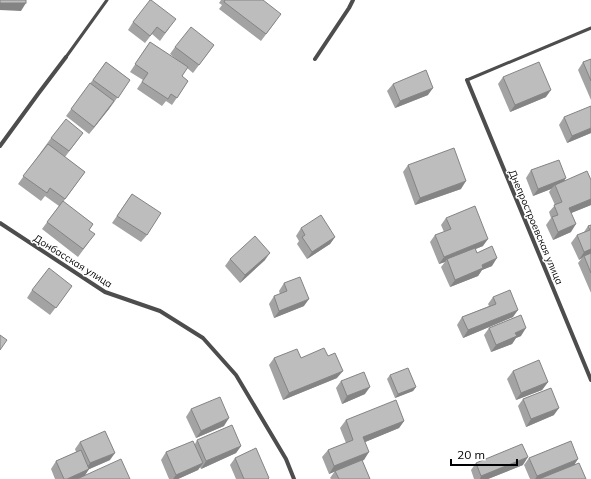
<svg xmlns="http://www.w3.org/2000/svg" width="591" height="479" viewBox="0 0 591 479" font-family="Mulish,sans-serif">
<rect width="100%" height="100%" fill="#fff"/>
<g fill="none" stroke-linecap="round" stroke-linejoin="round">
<!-- service -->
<g stroke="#4d4d4d" stroke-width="3">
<path d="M66,57L107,0"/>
<path d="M467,80L591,28"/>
</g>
<!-- minor -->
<g stroke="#4d4d4d" stroke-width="4">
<path d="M315,59L349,8L353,0"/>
<path d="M467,80L591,380"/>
<path d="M0,146L38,94L66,57"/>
<path d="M0,223L105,292L160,311L203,338L236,375L286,459L294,479"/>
</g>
</g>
<!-- wall -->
<g fill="#a3a3a3">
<path d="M221,0H263L276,21L261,41L219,9L222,5L219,3Z"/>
<path d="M133,22L170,27L160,41L152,34L145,43L128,30Z"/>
<path d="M150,42L177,60L170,54L175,47L214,45L193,73L187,68L182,76L188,81L172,105L166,101L162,106L137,89L143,80L130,72Z"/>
<path d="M591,59V100L578,70L583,62Z"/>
<path d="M106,62L130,80L112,105L89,134L66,116Z"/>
<path d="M503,77L546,97L510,112L498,84Z"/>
<path d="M393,84L428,95L395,108L387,91Z"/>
<path d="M564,117L591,133L567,143L559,125Z"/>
<path d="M83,133L65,157L85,172L63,202L93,224L89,230V242L78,257L42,229L59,206L45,196L41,201L18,184L51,138Z"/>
<path d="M408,165L461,189L415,205L403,172Z"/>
<path d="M531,170L564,180H591V205L571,213V232L553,240L546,225L551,218L549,212L555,205L549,192L551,189L533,196L526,178Z"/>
<path d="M132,194L147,235L141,242L112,223Z"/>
<path d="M446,218L483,246L475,249L477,253L492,266L482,270L478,276L450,287L441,267L445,262L439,264L430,242L435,235L444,232L441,225Z"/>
<path d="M591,225V293L578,263L582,258L579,260L571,243L577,235L584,232L588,226Z"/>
<path d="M301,228L335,237L330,244L307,259L297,244L299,241L296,236Z"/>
<path d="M230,259L265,260L240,283L225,266Z"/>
<path d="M284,283L304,306L274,318L269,304L274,296L280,294L279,291Z"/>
<path d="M72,286L50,315L27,298L32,290Z"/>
<path d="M493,297L513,317L463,338L457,325L462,317L489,306L488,304Z"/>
<path d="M489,328L521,336L516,338L512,344L491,352L484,335Z"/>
<path d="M274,358H301L337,378L283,400L269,365Z"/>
<path d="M513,371L548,382L542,390L516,400L507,379Z"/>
<path d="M390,375L416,387L413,391L395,398L387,379Z"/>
<path d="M341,381L365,394L342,404L336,388Z"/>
<path d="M523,399L554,415L526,427L518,406Z"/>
<path d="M191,409L224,426L196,438L186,417Z"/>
<path d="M346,420L404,421L399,428L365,442L364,460H362L370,479H331L330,478L335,471L329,474L322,457L328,450L346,443L340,428Z"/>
<path d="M197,440L241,446L236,453L201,469L200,467L198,470L178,479H169L161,460L166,452L195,444Z"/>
<path d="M80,442L110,460L89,469L84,476L130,479H55L51,469L56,461L76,452L75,449Z"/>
<path d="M235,458L269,479H236L230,465Z"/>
<path d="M529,458L575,464L586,479H530L524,465Z"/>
<path d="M476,463L523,465L488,479H474L471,470Z"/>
</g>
<!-- shaded-wall -->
<g fill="#848484">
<path d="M0,3H26L21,11L0,10Z"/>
<path d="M433,88L428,95L395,108L400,101Z"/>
<path d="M551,90L546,97L510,112L515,105Z"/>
<path d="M114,101L109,109L89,134L94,127Z"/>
<path d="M591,128V133L567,143L572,136Z"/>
<path d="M566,178L561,185H555L551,189L533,196L538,189Z"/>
<path d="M466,181L461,189L415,205L420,198Z"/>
<path d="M591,199V205L564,216L569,208Z"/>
<path d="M576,224L571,232L553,240L558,232Z"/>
<path d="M335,237L330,244L307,259L312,252Z"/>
<path d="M488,239L483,246L447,261V259L445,262L439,264L444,257Z"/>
<path d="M591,249V254L584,256L582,258L579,260L584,252Z"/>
<path d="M270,253L265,260L240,283L245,275Z"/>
<path d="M497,258L492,266L482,270L478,276L450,287L455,280L482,265Z"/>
<path d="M309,299L304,306L274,318L279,311Z"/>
<path d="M518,310L513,317L463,338L468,330Z"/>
<path d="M526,328L521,336L516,338L512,344L491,352L496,345L515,333Z"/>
<path d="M343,371L337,378L283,400L289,393Z"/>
<path d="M548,382L542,390L516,400L521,393Z"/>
<path d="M370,387L365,394L342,404L347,396Z"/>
<path d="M416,387L413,391L395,398L398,394Z"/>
<path d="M559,408L554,415L526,427L531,419Z"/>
<path d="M229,418L224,426L196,438L201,431Z"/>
<path d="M404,421L399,428L358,445L363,437Z"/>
<path d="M241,446L236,453L201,469L206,461Z"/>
<path d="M369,452L364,460L329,474L334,466Z"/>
<path d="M115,453L110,460L85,471L90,463Z"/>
<path d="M528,457L523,465L488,479H480L481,476Z"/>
<path d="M578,459L573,467L542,479H535L537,476Z"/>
<path d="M203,463L198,470L178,479H173L176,475Z"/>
<path d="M89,469L84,477L78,479H67Z"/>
</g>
<!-- building -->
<g fill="#bdbdbd" stroke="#848484">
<rect x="0" y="0" width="26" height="3"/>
<path d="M150,0H151L176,19L165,33L157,27L150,36L133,22Z"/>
<path d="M225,0H263L281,14L266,34L224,2Z"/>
<path d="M191,27L214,45L199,65L175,47Z"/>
<path d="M150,42L188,67L182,76L188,81L177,98L171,94L168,99L142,82L148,73L135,64Z"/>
<path d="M591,59V81L583,62Z"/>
<path d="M106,62L130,80L118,98L93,80Z"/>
<path d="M539,62L551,90L515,105L503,77Z"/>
<path d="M426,70L433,88L400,101L393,84Z"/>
<path d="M90,83L114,101L94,127L71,109Z"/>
<path d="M591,106V128L572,136L564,117Z"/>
<path d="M66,119L83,133L69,151L51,138Z"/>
<path d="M48,144L85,172L65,199L50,188L47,193L23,176Z"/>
<path d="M454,148L466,181L420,198L408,165Z"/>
<path d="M559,160L566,178L538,189L531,170Z"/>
<path d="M587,171L591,180V199L569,208L576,224L558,232L552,217L558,215L554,205L562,202L555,185Z"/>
<path d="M132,194L161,213L147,235L117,216Z"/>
<path d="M63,201L93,224L89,230L95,234L83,249L47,222Z"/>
<path d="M475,206L488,239L444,257L435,235L451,229L446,218Z"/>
<path d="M321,215L335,237L312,252L302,237L305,235L301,228Z"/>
<path d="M591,225V249L584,252L577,235L590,230L588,226Z"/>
<path d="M255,236L270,253L245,275L230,259Z"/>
<path d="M492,246L497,258L482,265L483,268L455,280L447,259L475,248L477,253Z"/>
<path d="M591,253V273L584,256Z"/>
<path d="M49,268L72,286L56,308L32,290Z"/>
<path d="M300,277L309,299L279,311L274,296L287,291L284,283Z"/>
<path d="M510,290L518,310L468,330L462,317L496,304L493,297Z"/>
<path d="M521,315L526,328L515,333L517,336L496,345L489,328Z"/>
<path d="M0,335L7,340L0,350Z"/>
<path d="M324,348L328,356L335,353L343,371L289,393L274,358L297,349L301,358Z"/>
<path d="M539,360L548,382L521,393L513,371Z"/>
<path d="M408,368L416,387L398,394L390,375Z"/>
<path d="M364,372L370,387L347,396L341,381Z"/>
<path d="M551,388L559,408L531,419L523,399Z"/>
<path d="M220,397L229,418L201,431L191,409Z"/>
<path d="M396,400L404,421L363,437L369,452L334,466L328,450L353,440L346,420Z"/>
<path d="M232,425L241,446L206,461L197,440Z"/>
<path d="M105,431L115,453L90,463L80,442Z"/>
<path d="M193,441L203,463L176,475L166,452Z"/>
<path d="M571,441L578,459L537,476L529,458Z"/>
<path d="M522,444L528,457L481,476L476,463Z"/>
<path d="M256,448L269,478L268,479H244L235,458Z"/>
<path d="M81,450L89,469L67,479H64L56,461Z"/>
<path d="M121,459L130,479H77Z"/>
<path d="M362,460L370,479H339L335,471Z"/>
<path d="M579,463L586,479H539Z"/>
</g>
<g text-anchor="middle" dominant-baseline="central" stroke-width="3" stroke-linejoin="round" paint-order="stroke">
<!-- street labels -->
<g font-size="10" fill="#000" stroke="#fff">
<text transform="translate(536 227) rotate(67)">Днепростроевская улица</text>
<text transform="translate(73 261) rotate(32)">Донбасская улица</text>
</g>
</g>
<!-- scale -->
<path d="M451 459v6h66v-6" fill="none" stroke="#000000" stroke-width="2"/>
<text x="457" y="459" font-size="12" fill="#000000" stroke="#ffffff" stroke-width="3" paint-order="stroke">20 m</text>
</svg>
